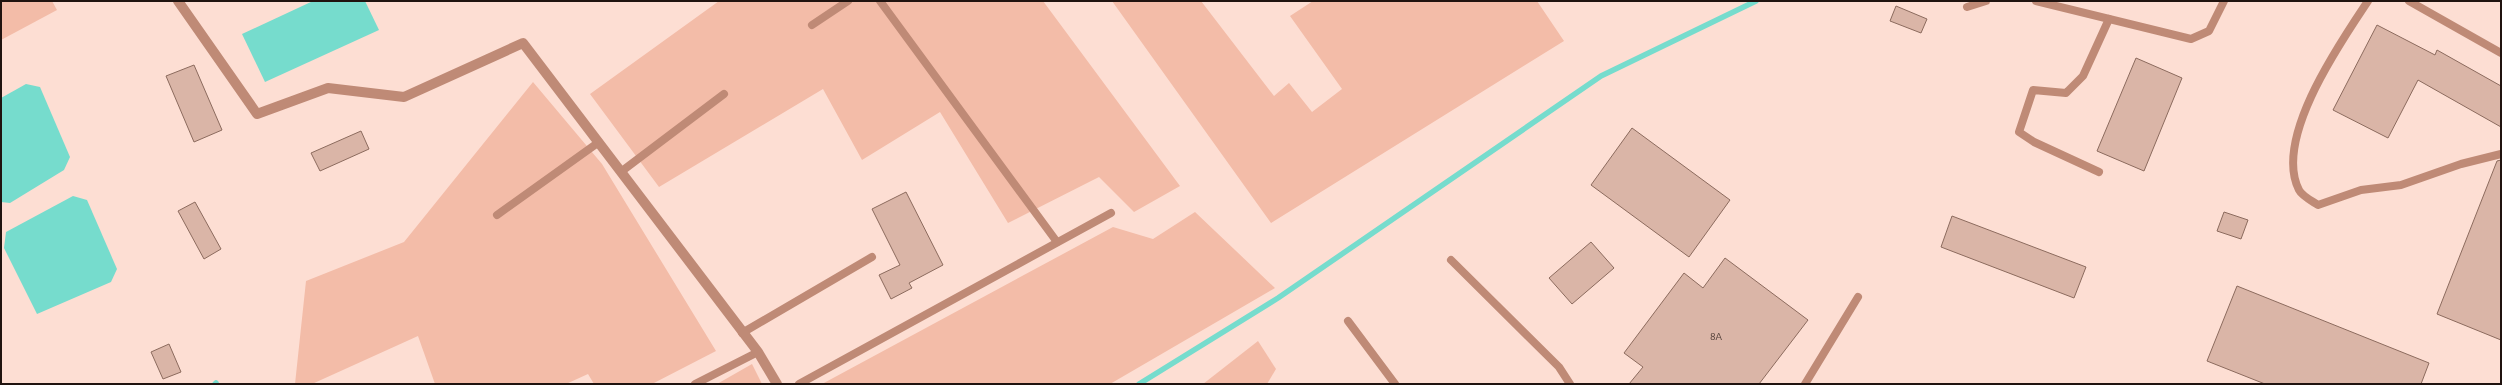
<svg xmlns="http://www.w3.org/2000/svg" width="2502" height="385" viewBox="0 0 2502 385" font-family="Ubuntu,sans-serif">
<rect width="100%" height="100%" fill="#fdded3"/>
<!-- green -->
<g fill="#f3bca8">
<path d="M1,1H52L57,10L1,40Z"/>
<path d="M719,1H1043L1180,186L1134,212L1099,177L1008,223L940,112L862,160L823,89L659,187L590,94Z"/>
<path d="M1112,1H1201L1274,96L1289,83L1312,112L1342,89L1290,16L1313,1H1537L1564,41L1271,223Z"/>
<path d="M533,82L602,164L716,351L652,384H594L588,374L566,384H435L418,336L312,384H295L306,281L404,242Z"/>
<path d="M1195,212L1275,288L1110,384H822L1113,227L1153,239Z"/>
<path d="M1258,341L1276,369L1267,384H1203Z"/>
<path d="M752,364L762,384H717Z"/>
</g>
<!-- water -->
<g fill="#76dccd">
<path d="M313,1H365L379,30L265,82L242,34Z"/>
<path d="M26,84L40,87L70,157L64,170L10,203L1,202V98Z"/>
<path d="M73,196L87,200L117,269L111,282L37,314L4,248L6,232Z"/>
</g>
<g fill="none" stroke-linecap="round" stroke-linejoin="round">
<!-- stream -->
<g stroke="#76dccd" stroke-width="5.5">
<path d="M215,384L216,383"/>
<path d="M1139,384L1278,298L1601,76L1756,1"/>
</g>
</g>
<!-- building -->
<g fill="#dab5a7" stroke="#8c6b5e">
<path d="M1896,6L1927,19L1921,33L1890,21Z"/>
<path d="M2377,25L2435,55L2437,50L2501,86V127L2418,80L2388,138L2333,110Z"/>
<path d="M2136,58L2182,78L2144,171L2097,151Z"/>
<path d="M194,65L222,130L194,142L166,76Z"/>
<path d="M1632,128L1730,200L1689,257L1591,185Z"/>
<path d="M361,131L369,149L320,171L311,153Z"/>
<path d="M2501,160V340L2437,314L2497,161Z"/>
<path d="M906,192L943,265L909,283L912,288L891,299L879,275L900,265L872,209Z"/>
<path d="M195,202L221,249L204,259L178,211Z"/>
<path d="M2224,212L2248,220L2241,239L2217,231Z"/>
<path d="M1952,216L2086,267L2074,298L1941,247Z"/>
<path d="M1591,242L1614,268L1572,304L1549,278Z"/>
<path d="M1725,258L1808,320L1759,384H1629L1643,367L1624,353L1684,273L1703,288Z"/>
<path d="M2237,286L2429,363L2421,384H2265L2207,361Z"/>
<path d="M169,344L181,372L163,379L151,352Z"/>
</g>
<g fill="none" stroke-linecap="round" stroke-linejoin="round">
<!-- lane -->
<g stroke="#bf8a76" stroke-width="8">
<path d="M880,1L1057,242"/>
<path d="M2036,1L2191,39L2209,31L2224,1"/>
<path d="M2368,1C2340,43 2273,139 2299,190C2302,196 2312,201 2318,205L2361,190L2401,185L2461,164L2501,154"/>
<path d="M2409,1L2501,53"/>
<path d="M1967,7L1986,1"/>
<path d="M812,25L848,1"/>
<path d="M622,171L724,94"/>
<path d="M2099,172L2034,142L2019,132L2033,90L2066,93L2083,76L2109,19"/>
<path d="M497,215L599,142"/>
<path d="M1451,260L1559,367L1570,384"/>
<path d="M1348,321L1395,384"/>
<path d="M742,333L872,257"/>
<path d="M695,384L758,352"/>
<path d="M799,384L1111,213"/>
<path d="M1805,384L1858,297"/>
</g>
<!-- street -->
<path stroke="#bf8a76" stroke-width="10" d="M178,1L257,114L328,88L404,97L523,43L758,352L777,384"/>
</g>
<g text-anchor="middle" dominant-baseline="central" stroke-width="3" stroke-linejoin="round" paint-order="stroke">
<!-- number labels -->
<g font-size="10" fill="#4e3c35">
<text x="1716" y="336">8А</text>
</g>
</g>
<!-- border -->
<rect width="2502" height="385" fill="none" stroke="#20130f" stroke-width="4"/>
</svg>
